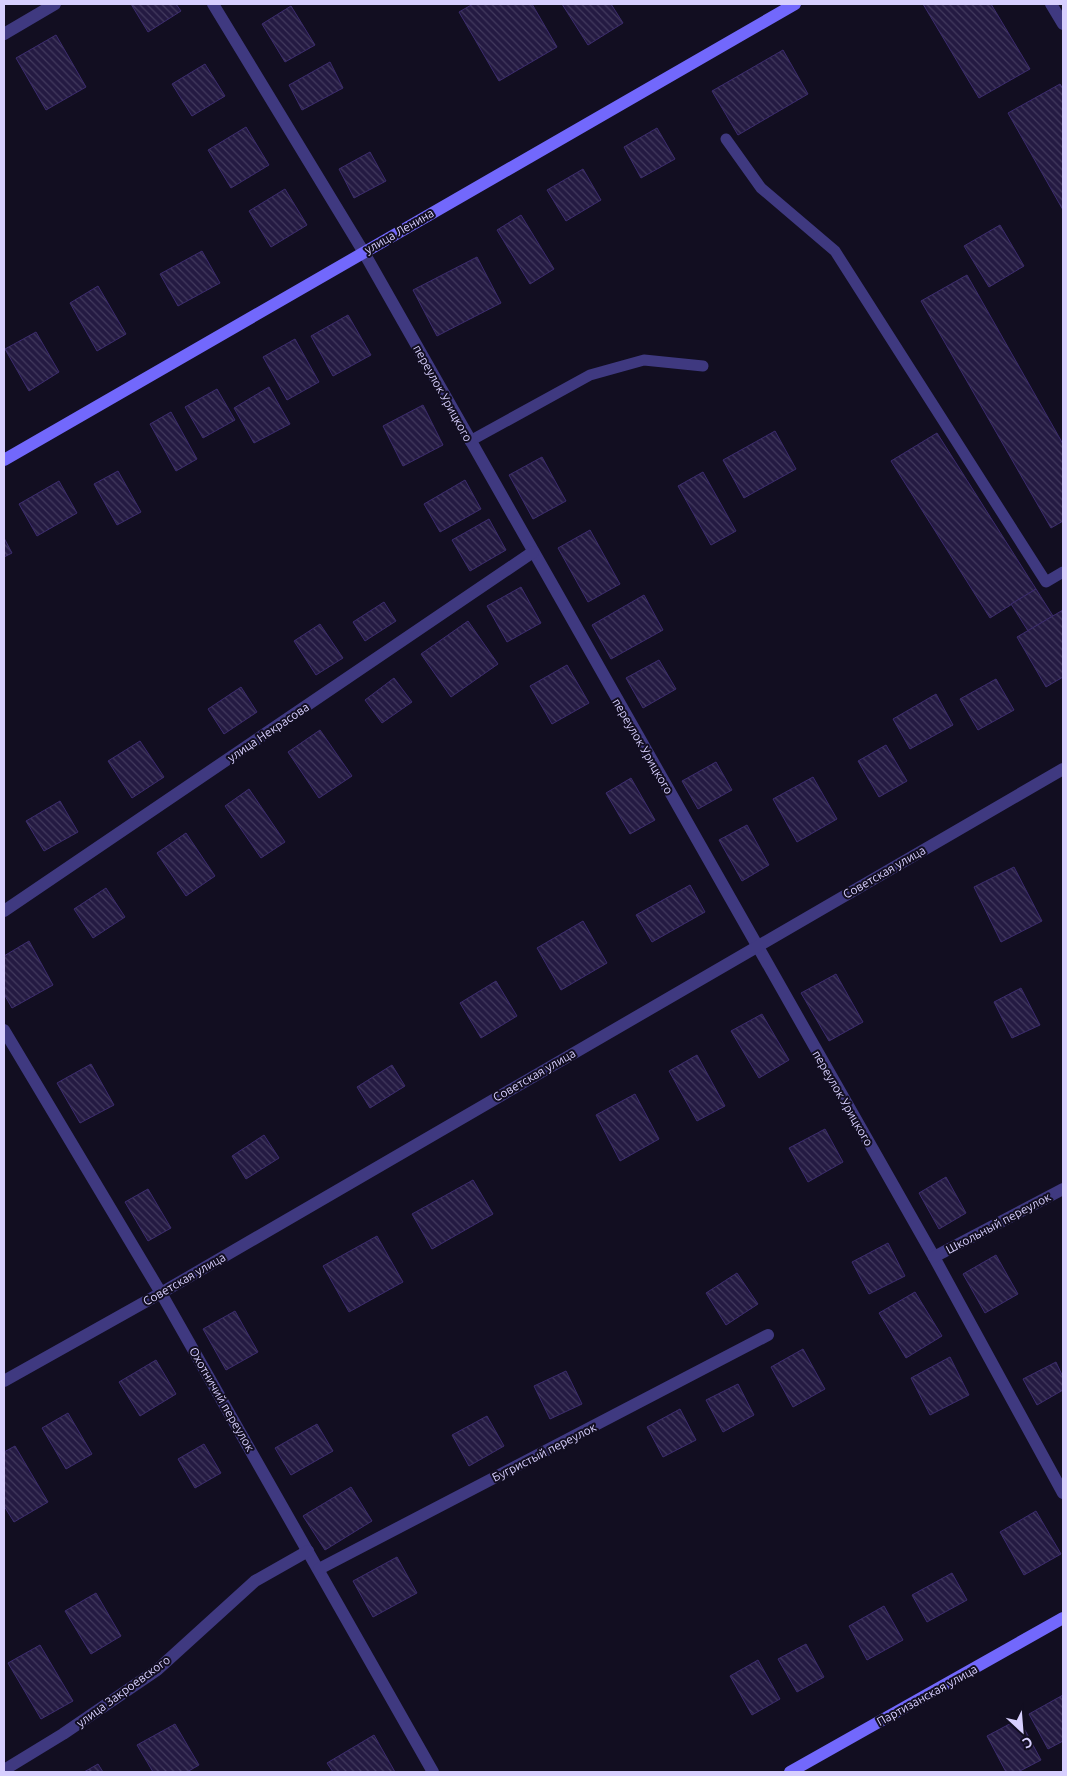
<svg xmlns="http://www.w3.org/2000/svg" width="1067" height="1776" viewBox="0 0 1067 1776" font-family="Ubuntu,sans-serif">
<defs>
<pattern id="building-back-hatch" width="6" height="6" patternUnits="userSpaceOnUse" patternTransform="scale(1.25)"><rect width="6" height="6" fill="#241a42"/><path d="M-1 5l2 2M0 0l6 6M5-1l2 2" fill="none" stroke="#433a5e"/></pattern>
</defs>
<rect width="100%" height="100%" fill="#120e21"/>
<!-- building -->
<g fill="url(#building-back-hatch)" stroke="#3c2c6e">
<path d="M131,4H176L181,11L148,32Z"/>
<path d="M473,4H532L557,47L499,81L459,12Z"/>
<path d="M562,4H611L623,23L588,45Z"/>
<path d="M923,4H991L1030,69L979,98Z"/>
<path d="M291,6L315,45L285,62L262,24Z"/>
<path d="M56,35L86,87L46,110L16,58Z"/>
<path d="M783,50L808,94L738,135L712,91Z"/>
<path d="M330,62L343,88L302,110L289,85Z"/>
<path d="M205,64L225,96L192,116L172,84Z"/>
<path d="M1060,84L1063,89V210L1008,113Z"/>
<path d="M246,127L269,165L231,188L208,150Z"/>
<path d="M657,128L675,159L641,178L624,147Z"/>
<path d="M370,152L386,181L354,198L339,169Z"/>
<path d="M583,169L601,200L566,221L547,190Z"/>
<path d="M285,189L307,225L271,247L249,211Z"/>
<path d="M521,215L554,269L530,284L497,230Z"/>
<path d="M1000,225L1024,266L989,287L964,246Z"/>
<path d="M202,251L220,283L178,306L160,274Z"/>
<path d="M477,257L501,303L437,336L413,290Z"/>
<path d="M967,275L1063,444V521L1051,528L921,301Z"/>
<path d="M98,286L126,334L97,351L70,303Z"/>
<path d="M348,315L371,355L333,376L311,336Z"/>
<path d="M36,332L59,372L29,391L5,349Z"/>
<path d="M295,339L319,382L287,400L263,357Z"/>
<path d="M269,387L290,424L254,443L234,408Z"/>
<path d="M217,389L235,420L203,438L185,407Z"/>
<path d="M423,405L443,445L403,466L383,426Z"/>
<path d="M171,412L197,459L176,471L150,424Z"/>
<path d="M775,431L796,469L744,498L723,460Z"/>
<path d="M937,433L1036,589L990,618L891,461Z"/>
<path d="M542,457L566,501L533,519L509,475Z"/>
<path d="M118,471L141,512L117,525L94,484Z"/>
<path d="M703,472L736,531L711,545L678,486Z"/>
<path d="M465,480L481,509L440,532L424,504Z"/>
<path d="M59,481L77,513L37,536L19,504Z"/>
<path d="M489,519L506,550L470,571L452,540Z"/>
<path d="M590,530L620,584L588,602L558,548Z"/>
<path d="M4,538L12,553L4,557Z"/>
<path d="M521,587L541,623L507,642L487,606Z"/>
<path d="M1036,589L1053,616L1028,631L1011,604Z"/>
<path d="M644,595L663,630L611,659L592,625Z"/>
<path d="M384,602L396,621L365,641L353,622Z"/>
<path d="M1063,610V677L1046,687L1017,637Z"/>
<path d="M468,621L498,664L451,697L421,654Z"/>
<path d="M320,624L343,658L316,675L294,641Z"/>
<path d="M659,660L676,689L643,708L626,678Z"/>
<path d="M567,665L589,703L552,724L530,686Z"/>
<path d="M394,678L412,702L382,723L365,700Z"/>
<path d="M996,679L1014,710L978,730L960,699Z"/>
<path d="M241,687L257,712L224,734L208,709Z"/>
<path d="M936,694L953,725L910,749L893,719Z"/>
<path d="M320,730L352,776L319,798L288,752Z"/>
<path d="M140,741L164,777L132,798L108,761Z"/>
<path d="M886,745L907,781L879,797L858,761Z"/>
<path d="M716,762L732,790L698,809L682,781Z"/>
<path d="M813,777L837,819L797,842L773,799Z"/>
<path d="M631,778L655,820L630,834L606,793Z"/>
<path d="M249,789L285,842L261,858L225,806Z"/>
<path d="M60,801L78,832L44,851L26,821Z"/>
<path d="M747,825L769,865L742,881L719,840Z"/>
<path d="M186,833L215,876L186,896L157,853Z"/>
<path d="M1014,867L1042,921L1001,942L974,887Z"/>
<path d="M690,885L705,912L652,942L636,915Z"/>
<path d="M106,888L125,917L93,938L74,909Z"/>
<path d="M583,921L607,963L561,990L537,948Z"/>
<path d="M29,941L53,985L12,1008L4,994V956Z"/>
<path d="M836,974L863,1022L829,1041L801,993Z"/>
<path d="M496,981L517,1016L481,1038L460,1003Z"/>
<path d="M1021,988L1040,1025L1012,1038L994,1002Z"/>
<path d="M762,1014L789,1060L759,1078L731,1031Z"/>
<path d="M697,1055L725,1106L697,1121L669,1071Z"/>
<path d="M91,1064L114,1105L80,1123L57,1083Z"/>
<path d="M392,1065L405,1086L370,1108L357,1087Z"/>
<path d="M635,1094L659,1139L620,1161L596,1115Z"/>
<path d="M825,1129L843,1162L808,1182L789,1148Z"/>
<path d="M264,1135L279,1158L246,1179L232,1156Z"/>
<path d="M946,1177L966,1213L939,1229L919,1193Z"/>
<path d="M473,1180L493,1214L432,1249L412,1214Z"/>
<path d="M148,1189L171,1228L148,1241L125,1202Z"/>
<path d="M377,1236L403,1282L349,1312L323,1266Z"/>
<path d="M888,1243L905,1276L869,1294L852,1262Z"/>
<path d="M996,1255L1018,1294L985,1313L963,1274Z"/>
<path d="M737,1273L758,1304L726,1325L706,1293Z"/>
<path d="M915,1292L942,1336L906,1358L879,1313Z"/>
<path d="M235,1311L258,1352L226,1370L203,1329Z"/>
<path d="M803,1349L825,1389L793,1407L771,1367Z"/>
<path d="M950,1357L969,1395L930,1415L911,1378Z"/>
<path d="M156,1360L176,1394L140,1416L119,1382Z"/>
<path d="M1056,1362L1063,1377V1390L1037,1405L1023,1379Z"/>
<path d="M566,1371L582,1404L550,1419L534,1386Z"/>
<path d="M738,1384L754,1415L723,1432L706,1400Z"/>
<path d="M680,1409L696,1440L663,1457L647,1427Z"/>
<path d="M68,1413L92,1454L66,1469L42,1428Z"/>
<path d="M487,1416L504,1446L469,1466L452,1435Z"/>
<path d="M317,1424L333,1451L291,1475L275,1448Z"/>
<path d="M204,1444L221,1473L195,1488L178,1459Z"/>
<path d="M15,1446L48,1502L14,1522L4,1506V1452Z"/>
<path d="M351,1487L372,1521L325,1550L303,1516Z"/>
<path d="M1036,1511L1061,1554L1024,1575L1000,1532Z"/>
<path d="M397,1557L417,1593L373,1617L353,1581Z"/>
<path d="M952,1573L967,1600L927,1622L912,1595Z"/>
<path d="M96,1593L121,1636L91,1654L65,1611Z"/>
<path d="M884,1606L903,1640L867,1660L849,1626Z"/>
<path d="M806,1644L824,1677L797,1692L778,1659Z"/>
<path d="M40,1645L73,1701L41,1719L8,1663Z"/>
<path d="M758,1660L780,1699L752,1715L730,1676Z"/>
<path d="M1063,1695V1741L1048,1749L1029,1714Z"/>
<path d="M1019,1719L1041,1760L1018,1772H1006L987,1736Z"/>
<path d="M175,1724L199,1765L187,1772H153L137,1745Z"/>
<path d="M374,1735L395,1772H333L327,1763Z"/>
<path d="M98,1764L103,1772H84Z"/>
</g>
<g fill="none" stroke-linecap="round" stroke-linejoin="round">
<!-- lane -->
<g stroke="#3f3980" stroke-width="11">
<path d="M726,139L761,188L835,251L1046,582L1063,572"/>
<path d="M470,441L590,375L644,360L703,366"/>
</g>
<!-- street -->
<g stroke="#3f3980" stroke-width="12">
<path d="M213,4L363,251L934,1257L1063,1493"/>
<path d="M1051,4L1063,24"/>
<path d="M4,34L55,4"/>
<path d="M4,911L533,552"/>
<path d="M4,1030L161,1293L433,1772"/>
<path d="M934,1257L1063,1189"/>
<path d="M4,1381L161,1293L1063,769"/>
<path d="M319,1569L768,1335"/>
<path d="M4,1770L63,1734L157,1670L255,1581L308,1551"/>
</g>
<!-- secondary -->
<g stroke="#7268fc" stroke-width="12">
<path d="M4,460L795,4"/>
<path d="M790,1772L1063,1618"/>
</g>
</g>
<g text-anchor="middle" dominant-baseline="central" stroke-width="4" stroke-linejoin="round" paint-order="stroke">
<!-- street labels -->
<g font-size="12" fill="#d7cffe" stroke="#120e21">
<text transform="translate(399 231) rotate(-30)">улица Ленина</text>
<text transform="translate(443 393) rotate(61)">переулок Урицкого</text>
<text transform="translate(268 732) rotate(-34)">улица Некрасова</text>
<text transform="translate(643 746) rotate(60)">переулок Урицкого</text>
<text transform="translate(884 872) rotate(-30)">Советская улица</text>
<text transform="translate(534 1075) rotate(-30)">Советская улица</text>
<text transform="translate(843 1098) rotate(60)">переулок Урицкого</text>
<text transform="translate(998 1223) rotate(-28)">Школьный переулок</text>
<text transform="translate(184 1279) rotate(-30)">Советская улица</text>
<text transform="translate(222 1399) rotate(60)">Охотничий переулок</text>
<text transform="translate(544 1452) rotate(-27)">Бугристый переулок</text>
<text transform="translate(123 1691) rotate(-36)">улица Закроевского</text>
<text transform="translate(927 1695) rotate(-29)">Партизанская улица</text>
</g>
</g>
<!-- border -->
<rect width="1067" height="1776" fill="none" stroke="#d7cffe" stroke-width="10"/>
<!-- north arrow -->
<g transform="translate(1022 1731) rotate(154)" stroke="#120e21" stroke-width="4" paint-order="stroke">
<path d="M0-4L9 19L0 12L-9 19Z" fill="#d7cffe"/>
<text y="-8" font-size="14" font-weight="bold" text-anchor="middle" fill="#d7cffe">С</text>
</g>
</svg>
